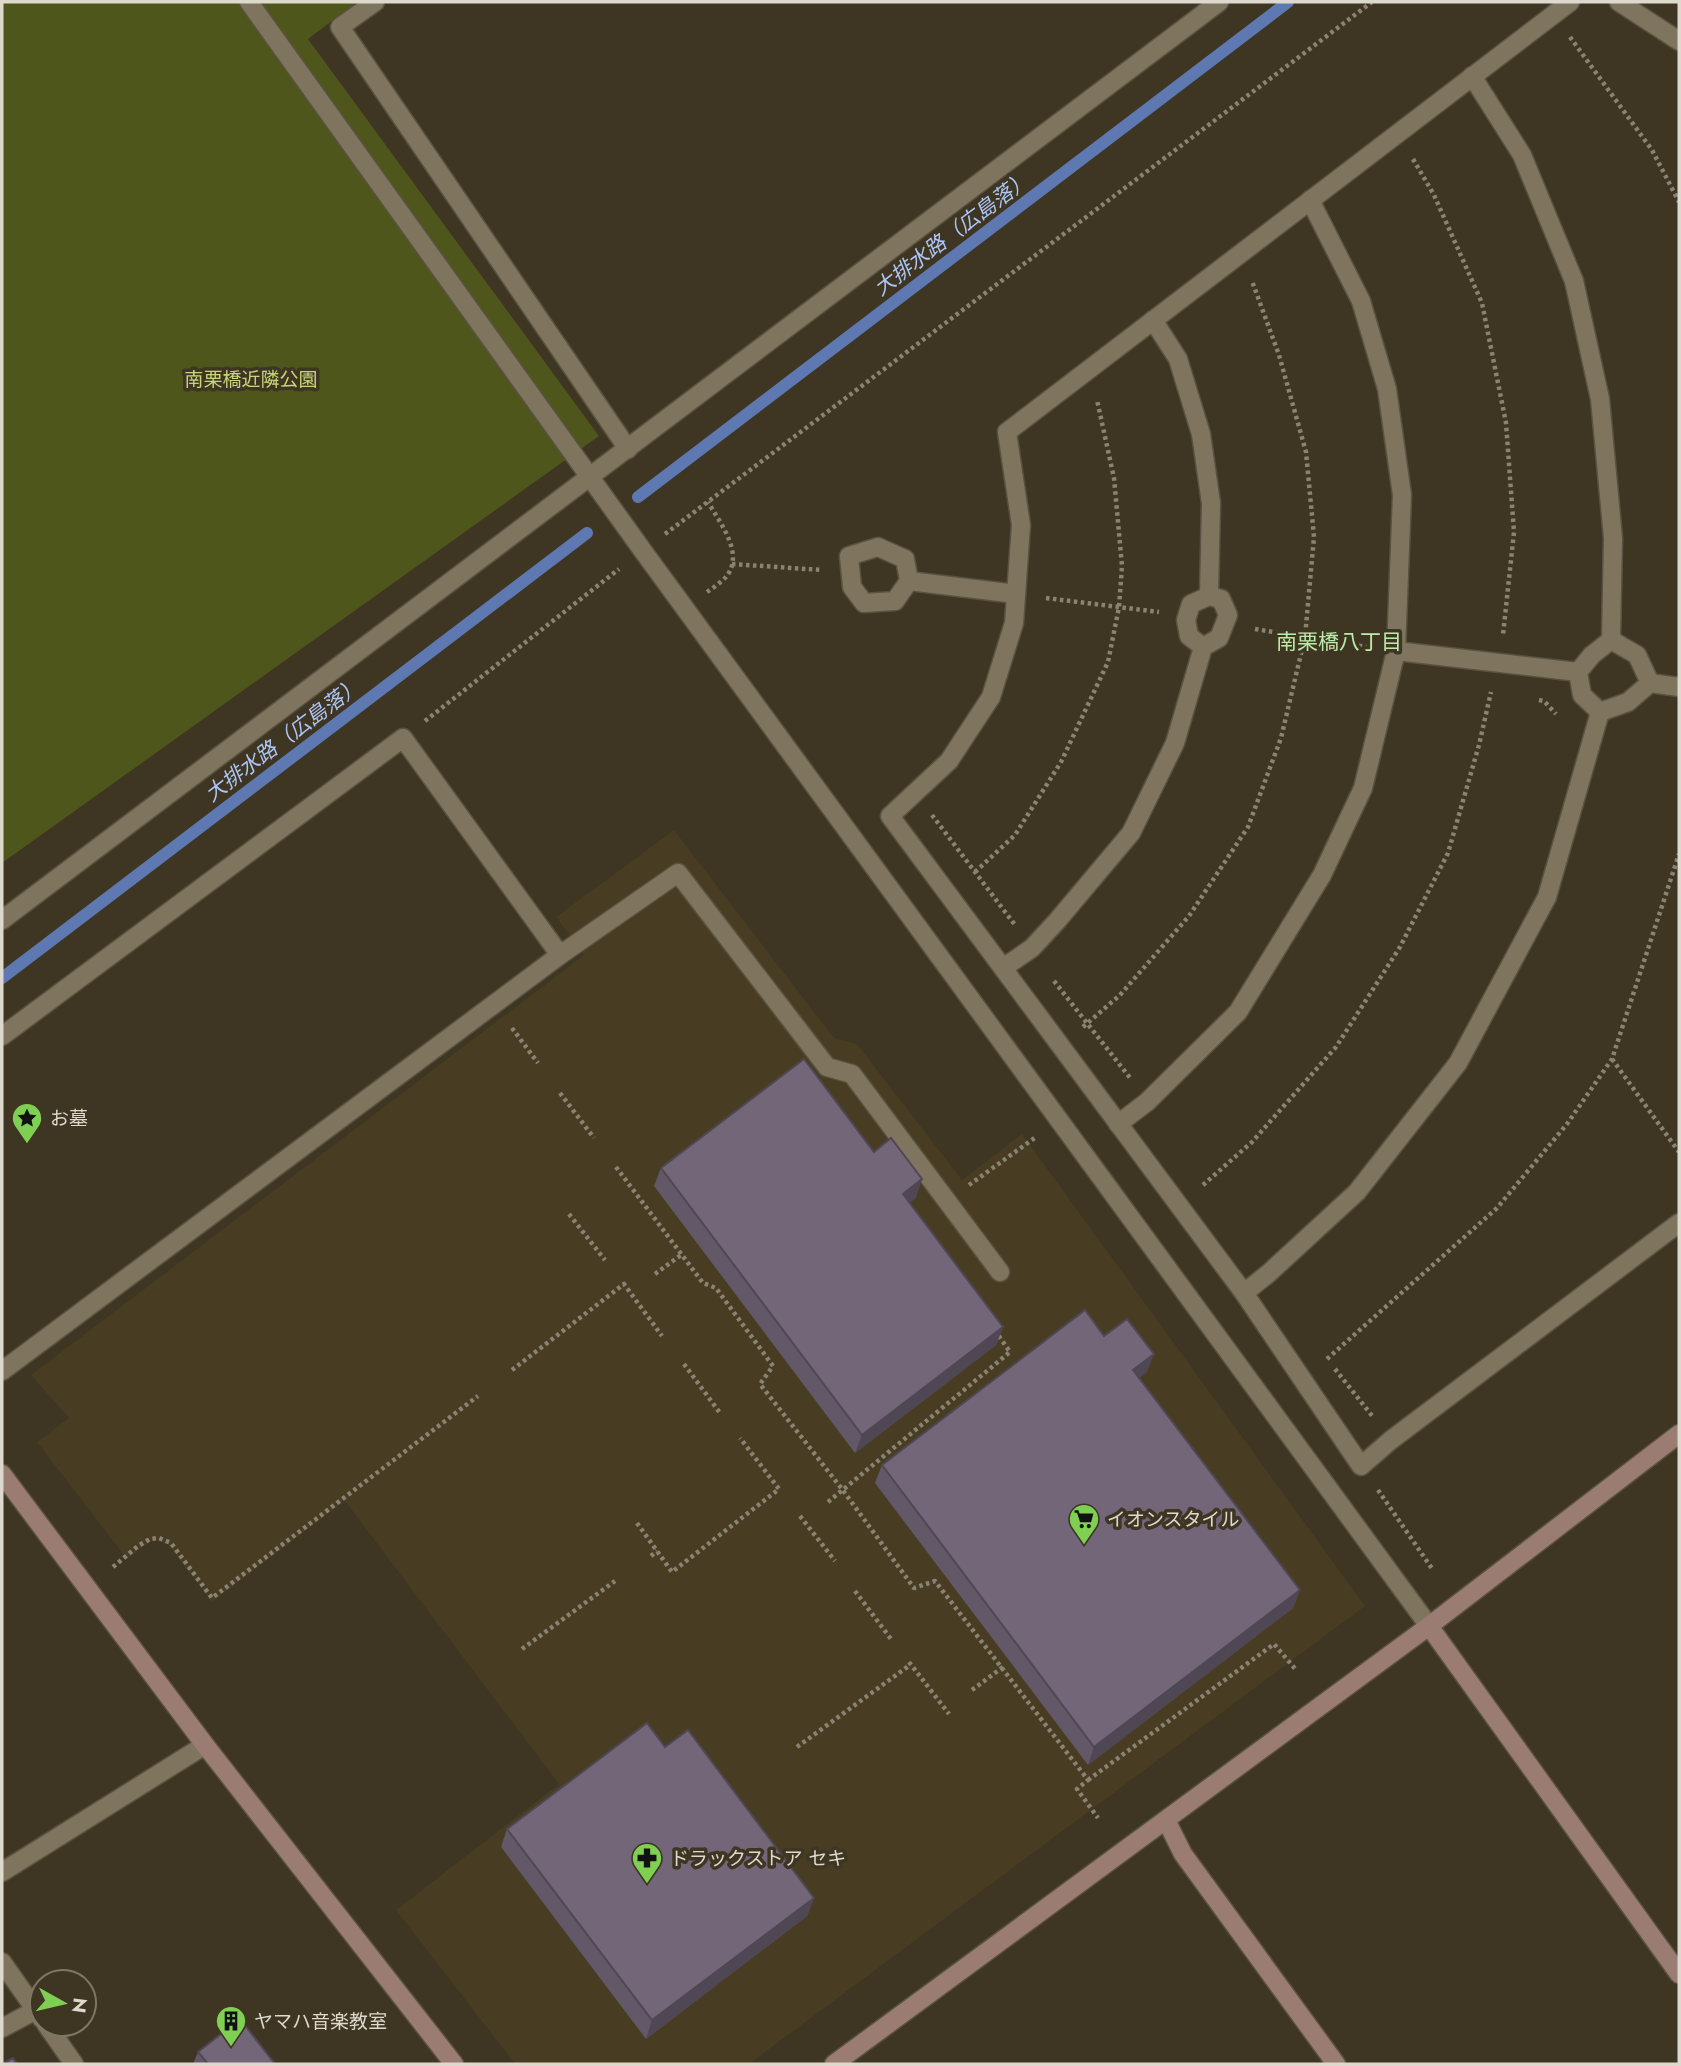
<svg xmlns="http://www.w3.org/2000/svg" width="1681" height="2066" viewBox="0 0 1681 2066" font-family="Jost,'Noto Sans JP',sans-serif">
<rect width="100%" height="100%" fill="#3e3522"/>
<!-- built -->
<path fill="#483d22" d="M674,830L834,1038L857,1044L962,1180L1022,1134L1365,1606L749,2064H515L396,1910L559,1784L345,1501L212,1602L168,1545L155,1540L150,1542L127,1559L37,1442L69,1418L31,1375L584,955L556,917Z"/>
<!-- green -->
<path fill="#4f561c" d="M2,2H357L308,39L599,436L2,863Z"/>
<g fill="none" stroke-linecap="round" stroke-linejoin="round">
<!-- stream -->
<g stroke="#5e79b1" stroke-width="12">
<path d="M638,497L1288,2"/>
<path d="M2,978L587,533"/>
</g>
<!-- lane casing -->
<g stroke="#595240" stroke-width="21">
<path id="lane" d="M560,955L678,873L827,1067L852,1074L1000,1272"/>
</g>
<!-- street casing -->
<g stroke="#595240" stroke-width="21">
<g id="street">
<path d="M249,2L643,551L1429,1626"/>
<path d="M375,2L340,27L628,449"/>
<path d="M1570,2L1007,432L1021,525L1014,623L991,697L949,761L890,816L1244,1293L1361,1466L1391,1440L1679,1223"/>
<path d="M1619,2L1679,41"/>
<path d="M1472,76L1522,155L1574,281L1600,399L1613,538L1611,640"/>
<path d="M1153,320L1178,359L1201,434L1211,503L1209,596"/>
<path d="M878,547L905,559L909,581L895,601L864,603L852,587L849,556Z"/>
<path d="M909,581L1016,594"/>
<path d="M1396,651L1578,672"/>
<path d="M1650,683L1637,655L1611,640L1592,655L1578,672L1582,695L1600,712L1628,702L1650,683L1679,687"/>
<path d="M2,920L1219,2"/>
<path d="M1003,968L1032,948L1057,921L1131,833L1175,743L1203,647L1219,638L1228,615L1221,599L1209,596L1191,604L1186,620L1189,636L1203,647"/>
<path d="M2,1036L403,738L560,955L2,1371"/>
<path d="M1118,1124L1147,1102L1238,1012L1322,875L1363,788L1396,651L1402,495L1387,389L1361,301L1310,200"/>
<path d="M1244,1293L1269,1273L1357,1192L1458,1063L1547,897L1600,712"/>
<path d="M2,1872L205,1745"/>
<path d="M2,1962L42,2019"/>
<path d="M46,2024L74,2064"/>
<path d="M2,2028L36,2010"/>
</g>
</g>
<!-- secondary casing -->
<g stroke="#595240" stroke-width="21">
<g id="secondary">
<path d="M2,1474L205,1745L454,2064"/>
<path d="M1429,1626L1679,1974"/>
<path d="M1166,1820L1183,1854L1336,2064"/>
<path d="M834,2064L1429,1626L1679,1434"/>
</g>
</g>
<!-- path -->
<g stroke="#8a8373" stroke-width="4.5" stroke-dasharray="3.5 3.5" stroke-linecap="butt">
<path d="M1570,37L1652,150L1679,202"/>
<path d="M1413,159L1434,195L1482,303L1506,423L1514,532L1503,635"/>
<path d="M665,534L1372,2"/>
<path d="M732,564L822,570"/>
<path d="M707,592C713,588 720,583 725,578C746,555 720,523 708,502"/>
<path d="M1046,598L1159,612"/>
<path d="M1255,629L1367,647"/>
<path d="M1539,700L1544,701L1556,714"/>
<path d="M425,721L619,569"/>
<path d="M932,815L1015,925"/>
<path d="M975,872L1015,835L1061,762L1108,662L1119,607L1122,566L1114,478L1097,400"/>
<path d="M1054,981L1131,1079"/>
<path d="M1083,1027L1120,995L1189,916L1248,827L1281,738L1305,637L1314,537L1306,452L1279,355L1252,281"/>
<path d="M512,1028L538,1063"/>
<path d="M1612,1059L1679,1152"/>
<path d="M560,1093L594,1138"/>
<path d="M616,1167L703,1283L716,1288L773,1366L760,1384L842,1489L914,1588L935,1581L1088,1780L1077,1789L1098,1818"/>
<path d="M969,1185L1036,1137"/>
<path d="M1203,1185L1252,1142L1336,1047L1400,947L1448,853L1479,745L1491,692"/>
<path d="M569,1214L605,1260"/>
<path d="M655,1274L681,1255"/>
<path d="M1327,1359L1497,1208L1567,1124L1612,1059L1679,854"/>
<path d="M684,1364L720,1413"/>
<path d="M1335,1369L1373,1417"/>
<path d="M512,1370L624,1284L662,1336"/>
<path d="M1378,1490L1433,1570"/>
<path d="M828,1502L1010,1352L996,1332"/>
<path d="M800,1516L835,1561"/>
<path d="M637,1523L672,1572L779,1489L740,1438"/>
<path d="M651,1556L657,1551"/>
<path d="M113,1567L138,1546L150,1539L159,1538L171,1543L212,1598L478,1396"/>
<path d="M855,1591L891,1639"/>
<path d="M522,1649L615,1581"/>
<path d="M909,1662L949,1714"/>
<path d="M972,1690L1003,1667"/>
<path d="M797,1747L910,1665"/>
<path d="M1088,1780L1274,1644L1297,1671"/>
</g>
<!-- lane -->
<use href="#lane" stroke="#7f755f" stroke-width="18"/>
<!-- street -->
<use href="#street" stroke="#7f755f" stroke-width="18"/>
<!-- secondary -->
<use href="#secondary" stroke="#9b7c73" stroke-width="18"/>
</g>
<!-- wall -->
<g fill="#635868">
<path d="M874,1152L916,1198L909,1203L1003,1327L996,1345L855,1453L654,1186L661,1168Z"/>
<path d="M1104,1336L1147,1372L1139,1378L1300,1590L1293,1608L1088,1765L875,1483L882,1465Z"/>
<path d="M665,1747L814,1898L807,1916L646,2039L501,1847L507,1829Z"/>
<path d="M198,2052L275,2064H193Z"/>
</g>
<!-- shaded-wall -->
<g fill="#504755">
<path d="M922,1179L916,1198L897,1213L903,1194Z"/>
<path d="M1003,1327L996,1345L855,1453L862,1435Z"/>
<path d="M1154,1354L1147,1372L1126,1388L1133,1370Z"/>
<path d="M1300,1590L1293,1608L1088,1765L1094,1747Z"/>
<path d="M814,1898L807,1916L646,2039L652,2020Z"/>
</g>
<!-- building -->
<g fill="#736679" stroke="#504755" stroke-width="2">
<path d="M804,1059L874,1152L891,1138L922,1179L903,1194L1003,1327L862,1435L661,1168Z"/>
<path d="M1085,1310L1104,1336L1127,1319L1154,1354L1133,1370L1300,1590L1094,1747L882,1465Z"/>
<path d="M647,1723L665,1747L688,1730L814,1898L652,2020L507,1829Z"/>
<path d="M240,2019L275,2064H208L198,2052Z"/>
<path d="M13,2058L17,2064H2Z"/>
</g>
<!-- icons -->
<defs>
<g id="sight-pin" transform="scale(1.575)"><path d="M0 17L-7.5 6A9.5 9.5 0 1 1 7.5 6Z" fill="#7fd052" stroke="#3e3522"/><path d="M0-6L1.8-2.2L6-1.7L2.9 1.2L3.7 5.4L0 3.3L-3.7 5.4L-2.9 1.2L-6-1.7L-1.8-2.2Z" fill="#111"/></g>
<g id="supermarket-pin" transform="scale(1.575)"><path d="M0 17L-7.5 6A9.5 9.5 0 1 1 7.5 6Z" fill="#7fd052" stroke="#3e3522"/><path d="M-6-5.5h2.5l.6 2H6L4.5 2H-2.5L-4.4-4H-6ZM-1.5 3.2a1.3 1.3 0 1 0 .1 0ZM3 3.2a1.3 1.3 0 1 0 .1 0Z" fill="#111"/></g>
<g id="pharmacy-pin" transform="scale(1.575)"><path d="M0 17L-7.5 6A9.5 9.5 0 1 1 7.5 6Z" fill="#7fd052" stroke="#3e3522"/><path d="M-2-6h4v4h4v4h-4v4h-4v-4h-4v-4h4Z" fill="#111"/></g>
<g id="building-pin" transform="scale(1.575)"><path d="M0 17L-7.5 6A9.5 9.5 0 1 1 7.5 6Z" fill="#7fd052" stroke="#3e3522"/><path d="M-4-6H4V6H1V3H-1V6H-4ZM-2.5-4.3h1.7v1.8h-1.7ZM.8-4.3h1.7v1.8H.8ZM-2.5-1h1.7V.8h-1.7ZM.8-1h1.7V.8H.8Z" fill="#111"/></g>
</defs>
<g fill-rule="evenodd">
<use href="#sight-pin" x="27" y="1118"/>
<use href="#supermarket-pin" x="1084" y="1519"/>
<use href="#pharmacy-pin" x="647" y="1858"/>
<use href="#building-pin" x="231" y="2021"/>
</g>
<g text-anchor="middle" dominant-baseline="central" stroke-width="7" stroke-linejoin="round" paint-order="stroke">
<!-- park labels -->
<g font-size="19" fill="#c7d675" stroke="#3e3522">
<text x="251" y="379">南栗橋近隣公園</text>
</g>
<!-- poi labels -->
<g font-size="19" fill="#ded9cd" stroke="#3e3522" text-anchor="start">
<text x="50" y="1118">お墓</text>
<text x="1107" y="1519">イオンスタイル</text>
<text x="670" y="1858">ドラックストア セキ</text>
<text x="254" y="2021">ヤマハ音楽教室</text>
</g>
<!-- water labels -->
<g font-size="21" font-style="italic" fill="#aec6f7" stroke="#3e3522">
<text transform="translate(952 234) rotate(-37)">大排水路（広島落）</text>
<text transform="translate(283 740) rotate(-37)">大排水路（広島落）</text>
</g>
<!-- neighbourhood labels -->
<g font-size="21" fill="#bdeaa8" stroke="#3e3522">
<text x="1339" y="642">南栗橋八丁目</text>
</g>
</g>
<!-- border -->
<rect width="1681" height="2066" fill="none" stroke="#ded9cd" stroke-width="7"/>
<!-- north arrow -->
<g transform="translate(63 2003) rotate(98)"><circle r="33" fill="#3e3522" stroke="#7e7766" stroke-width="2"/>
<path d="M0-5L12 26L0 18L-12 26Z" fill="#7fd052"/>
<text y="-10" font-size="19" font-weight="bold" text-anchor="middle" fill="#ded9cd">N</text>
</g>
</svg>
